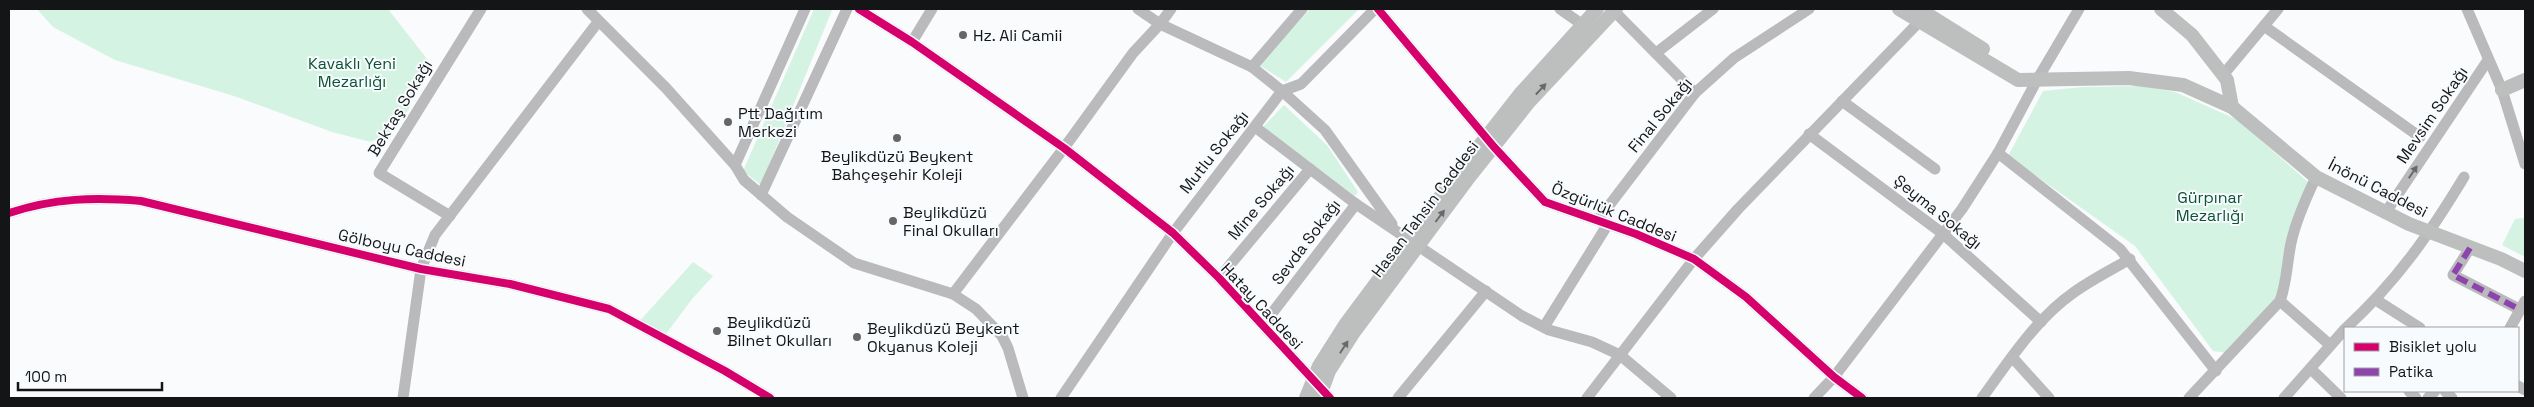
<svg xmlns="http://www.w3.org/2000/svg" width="2534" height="407" viewBox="0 0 2534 407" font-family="'Space Grotesk',sans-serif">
<rect width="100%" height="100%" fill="#f9fbfd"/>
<!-- green -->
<g fill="#d5f3e3">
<path d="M37,9H388L431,64L415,88L409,109L390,133L371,142L332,132L234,96L115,60L53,27Z"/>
<path d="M814,9L832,10L761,185L743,171Z"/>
<path d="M1310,9H1359L1286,82L1259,65Z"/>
<path d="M2142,86L2175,92L2238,120L2308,182L2283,280L2274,302L2227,353L2213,351L2135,246L2008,156L2043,91L2082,87Z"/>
<path d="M1284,105L1327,145L1358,192L1355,196L1263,127Z"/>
<path d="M2525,218V257L2502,245L2515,219Z"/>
<path d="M693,262L713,276L692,299L663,338L637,324Z"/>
</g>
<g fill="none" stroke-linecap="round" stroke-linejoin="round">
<!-- minor -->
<g stroke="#bababc" stroke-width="11">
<path d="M587,9L666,88L735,165L744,180L787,217L854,263L953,294L976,309L1002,336L1008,348L1023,398"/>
<path d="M859,9L912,42L1064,148L1173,233L1219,278L1330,398"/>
<path d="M1138,9L1160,24L1252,67L1282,91L1325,130L1392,224"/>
<path d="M1378,9L1494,147L1545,202L1636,234L1694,259L1746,297L1834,377L1862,398"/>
<path d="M1560,9L1583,25"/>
<path d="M2467,9L2502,90L2525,164"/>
<path d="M1614,11L1695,93"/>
<path d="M2264,26L2420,137"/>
<path d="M912,42L932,9"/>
<path d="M1656,53L1713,9"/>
<path d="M1252,67L1302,9"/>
<path d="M2223,75L2278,9"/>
<path d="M1282,91L1301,84L1375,9"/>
<path d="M1842,101L1935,169"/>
<path d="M1255,127L1356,204L1522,316L1549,330L1592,342L1620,355L1671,398"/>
<path d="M1809,134L1942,233L2041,322"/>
<path d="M1998,153L2120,249L2216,371"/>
<path d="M735,165L805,9"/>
<path d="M761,195L847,9"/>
<path d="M2386,212L2488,60"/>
<path d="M9,213C54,198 95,197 141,201L421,269L510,284L609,309L725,371L770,398"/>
<path d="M450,216L379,173L481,9"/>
<path d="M1598,220L1695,93L1734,58L1809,9"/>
<path d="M2470,248L2453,275L2519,309"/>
<path d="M1219,278L1310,169"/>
<path d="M953,294L1064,148L1133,53L1160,24L1171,9"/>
<path d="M2376,300L2420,328"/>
<path d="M2280,301L2330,345"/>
<path d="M1263,325L1356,204"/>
<path d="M1544,327L1608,224"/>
<path d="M2346,328C2396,282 2429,235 2464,177"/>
<path d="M2510,328L2525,301"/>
<path d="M2012,357L2049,398"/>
<path d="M2311,369L2341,398"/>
<path d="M2518,386L2525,390"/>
<path d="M2409,391L2416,398"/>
<path d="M2445,391L2452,398"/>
<path d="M403,398L421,269L435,235L598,22"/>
<path d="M1061,398L1173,233L1282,91"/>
<path d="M1398,398L1486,291"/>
<path d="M1587,398L1694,259L1738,209L1919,22"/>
<path d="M1814,398L1834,377L1962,209L1998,153L2037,80L2079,9"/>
<path d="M1982,398C2009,361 2036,319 2073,293C2091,280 2111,270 2130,259"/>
<path d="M2189,398L2280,301C2287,282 2287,262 2291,243C2296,220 2306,198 2316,177"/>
<path d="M2284,398L2345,329"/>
<path d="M2428,398L2435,391"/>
</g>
<!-- major -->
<g stroke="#bdbebe" stroke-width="14">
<path d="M1899,9L2018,80L2129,78L2183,85L2232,107L2316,177L2409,224L2501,259L2525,271"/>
<path d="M1919,9L1983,49"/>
<path d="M2161,9L2192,35L2227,80L2232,107"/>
<path d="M2502,90L2525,80"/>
<path d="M1306,398L1319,366L1345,325L1458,173L1520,94L1597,9"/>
<path d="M1319,398L1329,371L1354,332L1467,180L1529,102L1616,9"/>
</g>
<!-- quiet -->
<path stroke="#8e44ad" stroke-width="6" stroke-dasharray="12 6" stroke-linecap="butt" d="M2470,248L2453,275L2519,309"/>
<!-- cycleway casing -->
<g stroke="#f8fbfe" stroke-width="11">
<g id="cycleway">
<path d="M859,9L912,42L1064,148L1173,233L1219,278L1330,398"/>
<path d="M1378,9L1494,147L1545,202L1636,234L1694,259L1746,297L1834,377L1862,398"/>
<path d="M9,213C54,198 95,197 141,201L421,269L510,284L609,309L725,371L770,398"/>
</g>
</g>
<!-- cycleway -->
<use href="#cycleway" stroke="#d6006c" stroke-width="8"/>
</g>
<!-- one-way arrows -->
<defs><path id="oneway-solid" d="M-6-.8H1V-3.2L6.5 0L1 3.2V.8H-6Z" transform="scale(1.25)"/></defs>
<g fill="#686a6a">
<use href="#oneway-solid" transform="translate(1541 89) rotate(-47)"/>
<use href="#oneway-solid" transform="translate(1440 216) rotate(-53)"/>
<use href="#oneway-solid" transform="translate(1344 347) rotate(-57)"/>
</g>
<use fill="#676869" href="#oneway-solid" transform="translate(2413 172) rotate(-56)"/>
<!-- markers -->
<g fill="#646667" stroke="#f8fbfe" stroke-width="2">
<circle cx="963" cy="35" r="5"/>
<circle cx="728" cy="122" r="5"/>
<circle cx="897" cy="138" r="5"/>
<circle cx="893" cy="221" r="5"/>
<circle cx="717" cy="331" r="5"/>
<circle cx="857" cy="337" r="5"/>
</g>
<g text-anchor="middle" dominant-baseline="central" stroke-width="4" stroke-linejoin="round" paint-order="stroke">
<!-- poi labels -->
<g font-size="16" fill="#141516" stroke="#f8fbfe" text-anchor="start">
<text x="973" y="35">Hz. Ali Camii</text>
<text x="738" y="113">Ptt Dağıtım<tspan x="738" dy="18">Merkezi</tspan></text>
<text x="897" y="156" text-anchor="middle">Beylikdüzü Beykent<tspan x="897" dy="18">Bahçeşehir Koleji</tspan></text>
<text x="903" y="212">Beylikdüzü<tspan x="903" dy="18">Final Okulları</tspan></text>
<text x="727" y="322">Beylikdüzü<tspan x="727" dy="18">Bilnet Okulları</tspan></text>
<text x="867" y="328">Beylikdüzü Beykent<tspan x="867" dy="18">Okyanus Koleji</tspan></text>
</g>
<!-- park labels -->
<g font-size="16" fill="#0c5334" stroke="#f8fbfe">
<text x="352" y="63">Kavaklı Yeni<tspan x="352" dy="18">Mezarlığı</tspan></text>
<text x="2210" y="197">Gürpınar<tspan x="2210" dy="18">Mezarlığı</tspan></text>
</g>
<!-- street labels -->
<g font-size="16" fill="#141516" stroke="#f8fbfe">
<text transform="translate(400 108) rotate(-59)">Bektaş Sokağı</text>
<text transform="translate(1660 115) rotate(-51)">Final Sokağı</text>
<text transform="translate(2432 115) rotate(-56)">Mevsim Sokağı</text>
<text transform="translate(1214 152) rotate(-52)">Mutlu Sokağı</text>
<text transform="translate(2378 188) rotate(27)">İnönü Caddesi</text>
<text transform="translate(1261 202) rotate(-50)">Mine Sokağı</text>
<text transform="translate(1425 209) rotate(-53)">Hasan Tahsin Caddesi</text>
<text transform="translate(1614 212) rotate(22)">Özgürlük Caddesi</text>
<text transform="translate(1938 212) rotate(39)">Şeyma Sokağı</text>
<text transform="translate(1306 242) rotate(-53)">Sevda Sokağı</text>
<text transform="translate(402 248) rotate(12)">Gölboyu Caddesi</text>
<text transform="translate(1262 306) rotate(47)">Hatay Caddesi</text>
</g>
</g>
<!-- border -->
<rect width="2534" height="407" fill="none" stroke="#141516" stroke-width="20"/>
<!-- legend -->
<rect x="2344" y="327" width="175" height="65" fill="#f8fbfe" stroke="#9d9fa1"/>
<rect x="2354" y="343" width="25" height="8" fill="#d6006c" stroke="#9d9fa1"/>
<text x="2389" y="352" font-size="15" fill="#141516">Bisiklet yolu</text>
<rect x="2354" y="368" width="25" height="8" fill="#8e44ad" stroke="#9d9fa1"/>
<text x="2389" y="377" font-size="15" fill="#141516">Patika</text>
<!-- scale -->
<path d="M18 382v8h144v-8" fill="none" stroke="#141516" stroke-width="2.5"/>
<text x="25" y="382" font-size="15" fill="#141516" stroke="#f8fbfe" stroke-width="4" paint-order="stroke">100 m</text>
</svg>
